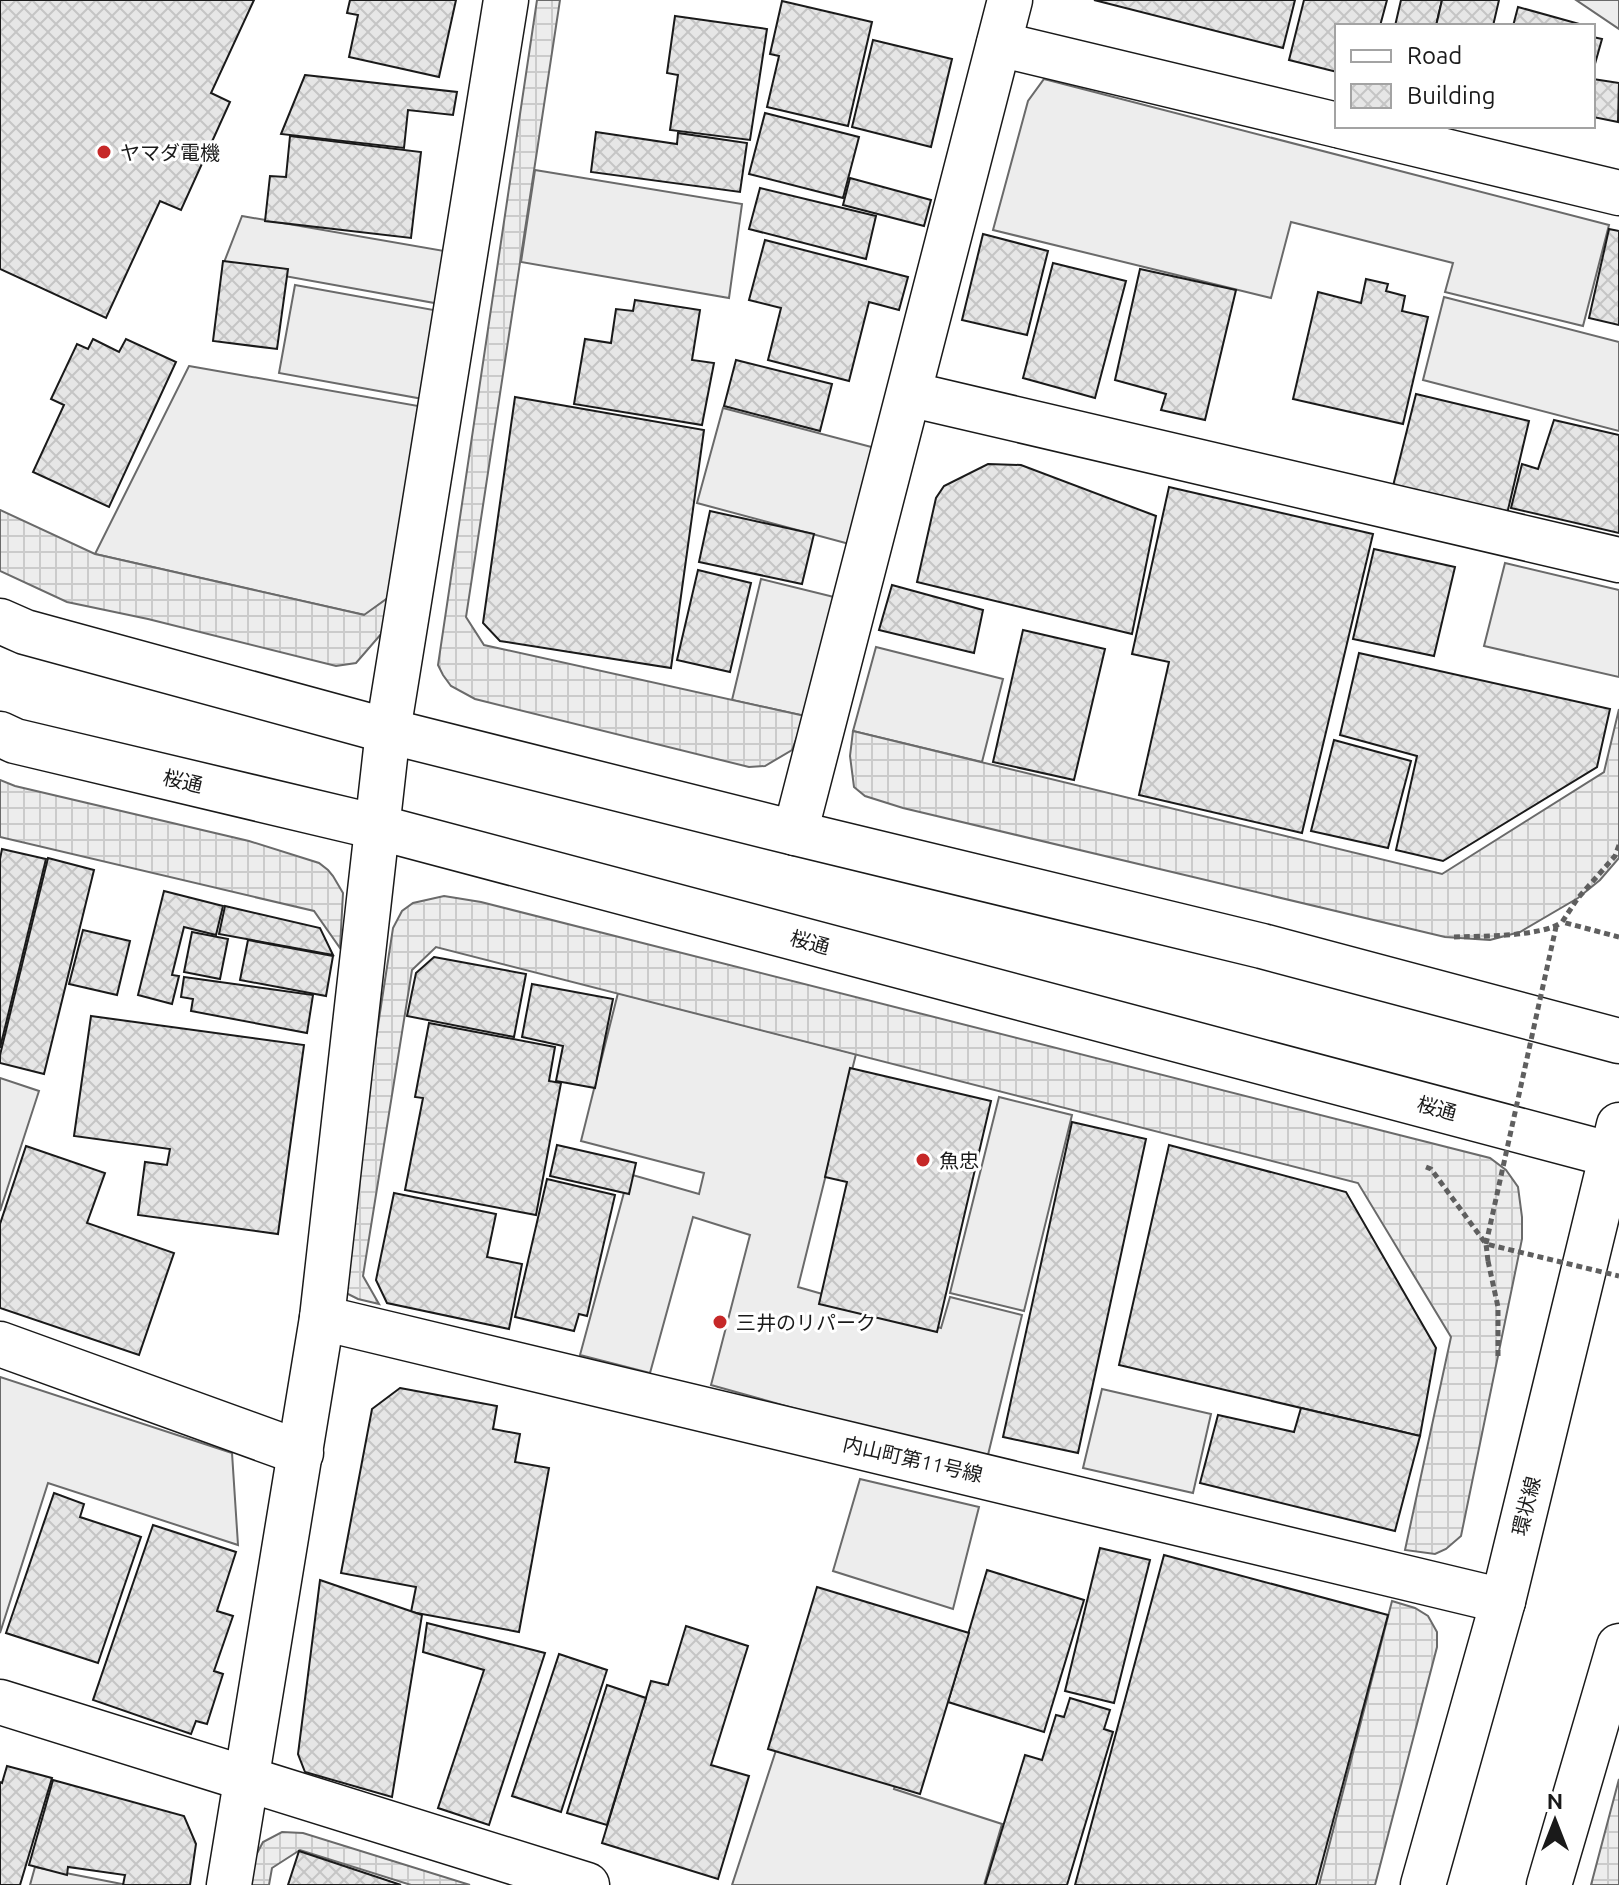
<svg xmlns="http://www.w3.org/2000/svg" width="1619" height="1885" viewBox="0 0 1619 1885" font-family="Ubuntu,'Noto Sans JP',sans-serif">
<defs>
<pattern id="plaza-grid" width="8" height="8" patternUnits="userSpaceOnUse" patternTransform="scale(2)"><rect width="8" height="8" fill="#ededed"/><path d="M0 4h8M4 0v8" fill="none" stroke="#cbcbcb"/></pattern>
<pattern id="building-cross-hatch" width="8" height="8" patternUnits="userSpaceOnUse" patternTransform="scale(2)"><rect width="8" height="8" fill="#e6e6e6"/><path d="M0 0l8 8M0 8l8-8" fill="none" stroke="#c5c5c5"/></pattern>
</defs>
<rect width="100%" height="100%" fill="#fff"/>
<!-- parking -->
<g fill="#ededed" stroke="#6a6a6a" stroke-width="2">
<path d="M1576,0H1619V29Z"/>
<path d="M1044,79L1609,225L1583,326L1445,292L1453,263L1291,222L1271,298L993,230L1028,101Z"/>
<path d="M535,170L742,204L729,298L521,262Z"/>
<path d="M242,216L450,252L440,304L223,265Z"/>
<path d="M295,285L439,311L423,399L279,373Z"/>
<path d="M1444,297L1619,342V431L1423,380Z"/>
<path d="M189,366L424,407L392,595L365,615L95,554Z"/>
<path d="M723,408L879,449L853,545L697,503Z"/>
<path d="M1505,563L1619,590V677L1484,646Z"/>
<path d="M761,579L838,598L805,716L732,700Z"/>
<path d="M876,647L1003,679L982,762L853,731Z"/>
<path d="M618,993L856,1054L798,1287L941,1328L950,1297L1022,1315L987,1459L914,1442L711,1385L750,1235L693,1217L650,1373L580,1355L629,1174L699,1194L704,1173L581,1141Z"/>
<path d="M0,1078L39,1091L0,1211Z"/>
<path d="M999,1097L1072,1115L1024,1311L950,1293Z"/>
<path d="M0,1377L232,1453L238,1545L48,1483L0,1633Z"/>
<path d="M1102,1389L1211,1414L1193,1493L1083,1468Z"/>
<path d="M860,1479L979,1507L953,1609L833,1571Z"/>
<path d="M781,1735L898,1773L894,1789L1002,1824L984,1885H732Z"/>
<path d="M35,1867L127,1885H30Z"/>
</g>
<!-- plaza -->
<g fill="url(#plaza-grid)" stroke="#6a6a6a" stroke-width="2">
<path d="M537,0H560L466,617L484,645L805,716L792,750L765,766L749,767L475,699L451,686L443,675L438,665Z"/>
<path d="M0,510L95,554L364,615L392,595L382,633L356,663L336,666L148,619L67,602L0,571Z"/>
<path d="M1619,709V858L1600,880L1578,898L1520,932L1490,940L1445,937L903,808L865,796L854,787L850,756L853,731L1442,874L1604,772Z"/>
<path d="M0,780L15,786L249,841L319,863L328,870L333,876L343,893L340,948L314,911L0,837Z"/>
<path d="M444,896L481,902L1490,1158L1506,1170L1518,1187L1522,1217V1239L1461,1536L1446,1549L1435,1554L1405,1550L1451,1337L1358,1183L436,947L412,970L363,1276L379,1304L358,1299L346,1293L341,1266L393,928L402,911L413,903Z"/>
<path d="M1392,1601L1415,1608L1428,1616L1437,1632V1647L1375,1885H1319Z"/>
<path d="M1619,1779V1885H1591Z"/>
<path d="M282,1832L303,1833L470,1885H411L300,1850L272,1868L269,1885H249L253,1861L263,1842Z"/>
</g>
<!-- building -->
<g fill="url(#building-cross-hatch)" stroke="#1a1a1a" stroke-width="2">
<path d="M0,0H254L211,93L230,102L181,210L160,201L106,318L0,269Z"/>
<path d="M350,0H456L439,77L349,57L358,15L347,13Z"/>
<path d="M1094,0H1295L1283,48Z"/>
<path d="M1304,0H1387L1380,26H1337V72L1289,60Z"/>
<path d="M1401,0H1442L1436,26H1395Z"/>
<path d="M1442,0H1499L1493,26H1436Z"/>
<path d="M782,1L872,22L848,126L767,107L779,56L770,54Z"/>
<path d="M1518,7L1583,25V26H1513Z"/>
<path d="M675,16L767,29L750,140L670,130L678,75L667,73Z"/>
<path d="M1593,37L1602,39L1593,71Z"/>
<path d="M873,40L952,59L931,147L852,127Z"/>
<path d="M305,75L457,92L453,115L408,110L404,148L281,134Z"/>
<path d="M1593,79L1619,83L1618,122L1593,117Z"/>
<path d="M765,113L859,137L843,198L749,174Z"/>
<path d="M596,132L677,144L678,133L747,143L740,192L591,172Z"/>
<path d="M290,136L421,152L411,238L265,221L270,176L286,177Z"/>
<path d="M850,178L931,200L924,226L843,205Z"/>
<path d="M760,188L876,216L866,259L749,229Z"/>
<path d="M1609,229L1619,231V325L1589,318Z"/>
<path d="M983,234L1048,251L1027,335L962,320Z"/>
<path d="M765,240L908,277L899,310L869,302L849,381L768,360L781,308L749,300Z"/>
<path d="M223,261L288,269L277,349L213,341Z"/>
<path d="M1053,263L1126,281L1095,398L1023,378Z"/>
<path d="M1140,269L1236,290L1205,420L1161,410L1166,394L1115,380Z"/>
<path d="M1366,279L1388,284L1386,291L1405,296L1402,311L1428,317L1403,424L1293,399L1318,292L1361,303Z"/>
<path d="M635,300L700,310L692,360L714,363L702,425L574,404L585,339L611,343L616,309L633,311Z"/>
<path d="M93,339L119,352L126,339L176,362L109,507L33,472L64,405L51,399L77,344L88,349Z"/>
<path d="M736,360L832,384L820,431L724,406Z"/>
<path d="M1416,394L1529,421L1507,514L1393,486Z"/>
<path d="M515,397L704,430L671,668L500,641L483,623Z"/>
<path d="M1554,420L1619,435V533L1511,508L1522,464L1538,469Z"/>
<path d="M988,464L1021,465L1156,516L1132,634L917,582L936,498L944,486Z"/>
<path d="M1169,487L1373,534L1302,833L1139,795L1169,662L1132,654Z"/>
<path d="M710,511L814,534L802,584L699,562Z"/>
<path d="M1374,549L1455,567L1434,656L1353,639Z"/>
<path d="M698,570L751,583L730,672L677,660Z"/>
<path d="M892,585L983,610L974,653L879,630Z"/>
<path d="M1023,630L1105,649L1074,780L993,762Z"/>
<path d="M1359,653L1610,709L1597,767L1443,861L1396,850L1417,756L1340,735Z"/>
<path d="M1334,740L1411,761L1388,848L1311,831Z"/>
<path d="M2,849L46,859L0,1048V859Z"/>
<path d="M48,858L94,870L44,1074L0,1063V1055Z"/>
<path d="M164,891L223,906L216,935L184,927L172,975L179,976L172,1004L138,995Z"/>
<path d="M225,906L320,928L333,955L219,934Z"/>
<path d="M83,930L130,941L117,995L69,984Z"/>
<path d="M192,932L228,939L220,979L184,972Z"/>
<path d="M248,940L333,956L326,996L240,980Z"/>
<path d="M434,957L526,974L514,1037L407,1016L416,973Z"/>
<path d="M184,977L313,995L307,1033L191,1011L193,999L181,997Z"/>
<path d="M532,984L613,999L595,1088L556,1081L563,1046L522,1037Z"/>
<path d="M91,1016L304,1045L278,1234L138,1215L145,1162L167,1165L170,1149L74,1136Z"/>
<path d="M429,1023L555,1047L549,1081L561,1083L536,1215L405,1190L423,1098L415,1097Z"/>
<path d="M850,1068L991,1101L937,1332L819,1304L847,1182L825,1177Z"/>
<path d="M1072,1122L1146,1139L1078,1453L1003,1437Z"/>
<path d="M557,1145L636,1163L629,1194L550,1176Z"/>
<path d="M1169,1145L1346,1192L1436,1348L1420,1436L1119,1365Z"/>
<path d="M26,1146L105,1173L87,1223L174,1253L139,1355L0,1308V1224Z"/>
<path d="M547,1179L615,1195L587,1316L579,1314L574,1331L515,1317Z"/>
<path d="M394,1193L496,1214L487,1257L522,1264L509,1329L387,1303L376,1280Z"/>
<path d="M400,1388L497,1406L493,1429L520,1434L515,1462L549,1468L519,1632L411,1612L416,1587L341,1573L372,1409Z"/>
<path d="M1301,1408L1420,1436L1395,1531L1200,1483L1218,1415L1294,1432Z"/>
<path d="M54,1493L84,1504L80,1517L141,1537L98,1663L6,1633Z"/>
<path d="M153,1525L236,1552L217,1611L233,1616L214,1671L223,1674L207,1724L196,1721L191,1734L93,1700Z"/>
<path d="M1100,1548L1150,1560L1114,1703L1065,1691Z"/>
<path d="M1164,1555L1388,1615L1316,1885H1075Z"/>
<path d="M987,1570L1084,1600L1044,1732L948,1702Z"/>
<path d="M320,1580L422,1615L392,1797L305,1772L298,1754Z"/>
<path d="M817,1587L969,1633L920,1794L768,1749Z"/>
<path d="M427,1623L545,1653L489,1825L438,1808L484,1670L423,1652Z"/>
<path d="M686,1626L748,1646L711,1765L749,1776L718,1879L602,1843L651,1681L668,1685Z"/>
<path d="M559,1654L607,1670L561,1812L512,1796Z"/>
<path d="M607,1685L646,1698L607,1825L567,1813Z"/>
<path d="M1070,1698L1110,1710L1104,1729L1113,1732L1067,1885H985L1025,1755L1042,1760L1056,1715L1064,1717Z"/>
<path d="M7,1766L52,1778L20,1885H0V1782L2,1783Z"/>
<path d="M53,1780L184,1816L196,1844L190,1885H123L125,1875L68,1867L67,1875L29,1865Z"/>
<path d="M299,1851L401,1885H288Z"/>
</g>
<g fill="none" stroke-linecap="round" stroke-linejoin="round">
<!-- minor casing -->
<g stroke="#1a1a1a" stroke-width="47">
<g id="minor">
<path d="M999,44L1337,125"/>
<path d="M1341,126L1619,193"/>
<path d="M909,394L1619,560"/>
<path d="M795,833L1010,0"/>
<path d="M322,1318L1503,1601"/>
<path d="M0,1344L301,1453"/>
<path d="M0,1702L587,1885"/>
<path d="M229,1885L322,1318L388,731L506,0"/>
</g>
</g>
<!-- tertiary casing -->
<g stroke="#1a1a1a" stroke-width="47">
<g id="tertiary">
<path d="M0,621L25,632L388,731L795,833L1262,946L1619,1041"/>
<path d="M0,734L15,741L377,827L1612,1155L1619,1152"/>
</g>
</g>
<!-- primary casing -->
<g stroke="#1a1a1a" stroke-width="47">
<g id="primary">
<path d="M1423,1885L1503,1601L1619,1125"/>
<path d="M1549,1885L1619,1646"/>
</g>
</g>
<!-- path -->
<g stroke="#5f5f5f" stroke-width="5" stroke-dasharray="6 4" stroke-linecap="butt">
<path d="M1619,845L1615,856L1578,898L1562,922L1619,937"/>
<path d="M1454,937C1480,936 1542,937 1562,922"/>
<path d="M1426,1167L1431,1169L1486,1244"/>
<path d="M1488,1261L1498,1307V1356"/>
</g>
<!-- minor -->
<use href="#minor" stroke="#fff" stroke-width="44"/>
<!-- tertiary -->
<use href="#tertiary" stroke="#fff" stroke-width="44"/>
<!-- primary -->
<use href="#primary" stroke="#fff" stroke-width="44"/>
<!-- path-bridge -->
<g stroke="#5f5f5f" stroke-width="5" stroke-dasharray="6 4" stroke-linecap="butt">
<path d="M1486,1244L1556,927"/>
<path d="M1488,1261L1486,1244L1619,1276"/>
</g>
</g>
<!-- markers -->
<g fill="#c62828" stroke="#fff" stroke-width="3">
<circle cx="104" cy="152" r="8"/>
<circle cx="923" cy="1160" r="8"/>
<circle cx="720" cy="1322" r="8"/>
</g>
<g text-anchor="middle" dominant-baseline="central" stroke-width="6" stroke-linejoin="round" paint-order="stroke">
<!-- poi labels -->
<g font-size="20" fill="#1a1a1a" stroke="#fff" text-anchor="start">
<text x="120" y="152">ヤマダ電機</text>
<text x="939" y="1160">魚忠</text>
<text x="736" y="1322">三井のリパーク</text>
</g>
<!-- street labels -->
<g font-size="20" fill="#1a1a1a" stroke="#fff">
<text transform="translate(183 781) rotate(13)">桜通</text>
<text transform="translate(810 942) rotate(15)">桜通</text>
<text transform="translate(1437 1108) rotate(15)">桜通</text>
<text transform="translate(913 1459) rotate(13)">内山町第11号線</text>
<text transform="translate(1526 1506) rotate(-76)">環状線</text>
</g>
</g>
<!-- legend -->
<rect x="1335" y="24" width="260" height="104" fill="#ffffff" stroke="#a3a3a3" stroke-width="2"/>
<rect x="1351" y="50" width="40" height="12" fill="#ffffff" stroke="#a3a3a3" stroke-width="2"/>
<text x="1407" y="64" font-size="24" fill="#1a1a1a">Road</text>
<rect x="1351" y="84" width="40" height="24" fill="url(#building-cross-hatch)" stroke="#a3a3a3" stroke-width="2"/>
<text x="1407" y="104" font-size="24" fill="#1a1a1a">Building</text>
<!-- north arrow -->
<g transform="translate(1555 1821)" stroke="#ffffff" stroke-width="6" paint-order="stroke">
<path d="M0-6L14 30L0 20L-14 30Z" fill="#1a1a1a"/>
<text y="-12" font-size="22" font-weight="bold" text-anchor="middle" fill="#1a1a1a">N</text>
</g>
</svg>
